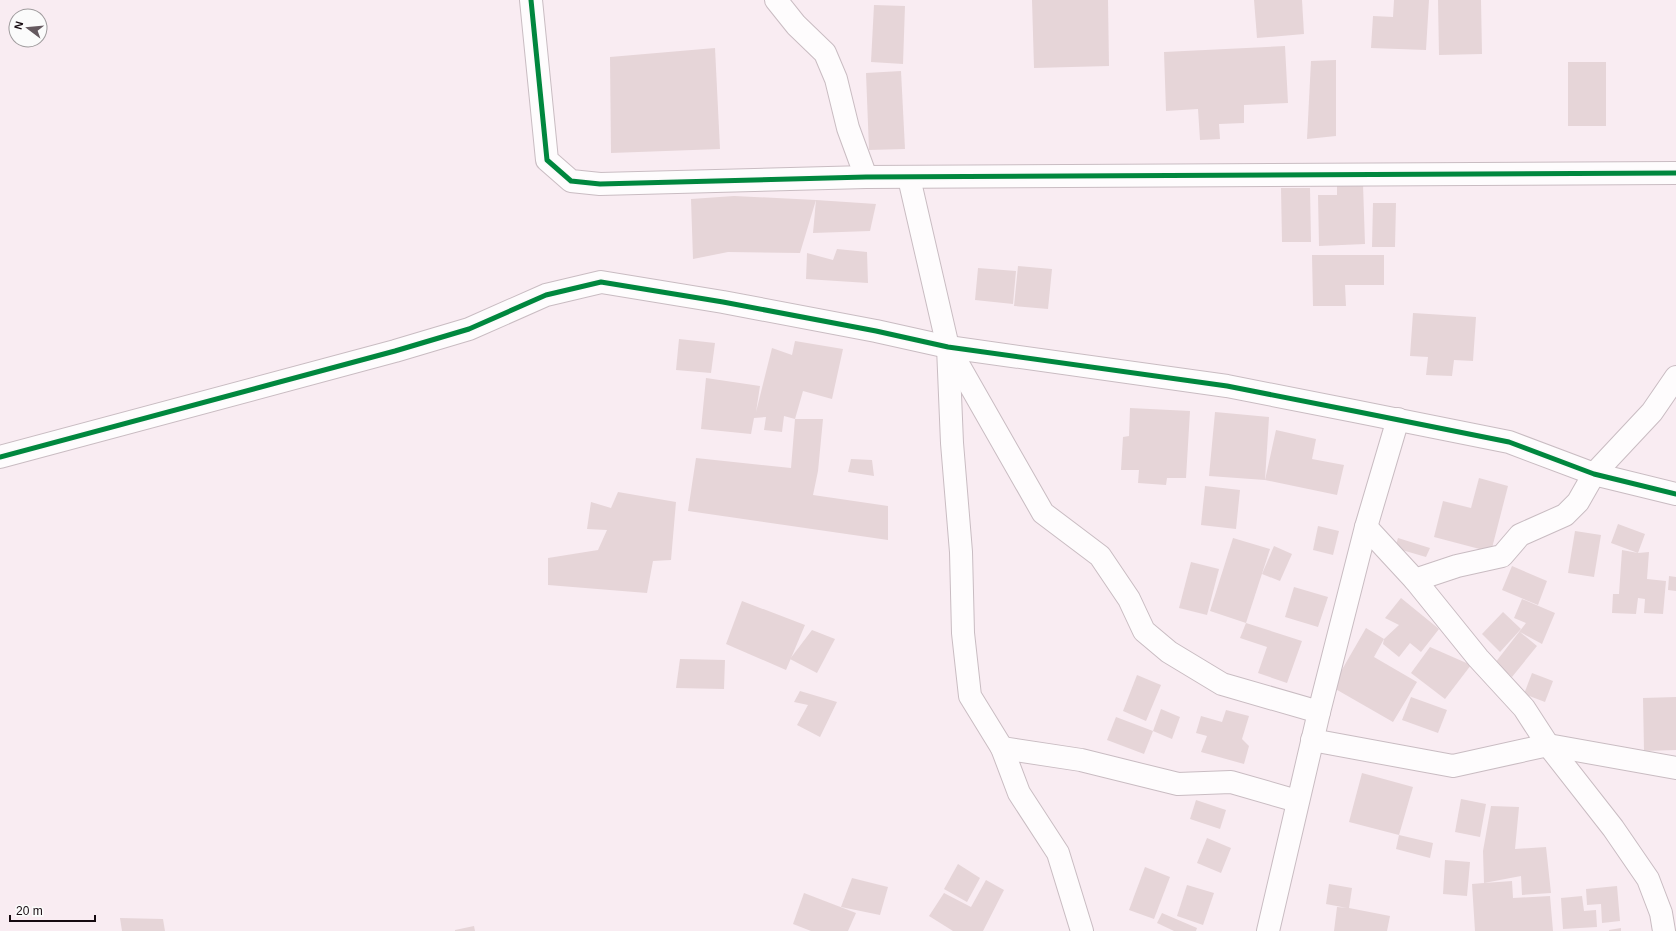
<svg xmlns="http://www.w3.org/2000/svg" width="1676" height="931" viewBox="0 0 1676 931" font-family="Helvetica,sans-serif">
<rect width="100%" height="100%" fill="#f9ecf2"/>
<!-- building -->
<g fill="#e6d5d8">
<path d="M1032,0H1108L1109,66L1034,68Z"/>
<path d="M1254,0H1302L1304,34L1257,38Z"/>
<path d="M1394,0H1429L1426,50L1371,48L1373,16L1393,17Z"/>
<path d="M1438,0H1481L1482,54L1439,55Z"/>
<path d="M874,5L905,6L903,64L871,62Z"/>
<path d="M1285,46L1288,103L1244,105V123L1219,124L1220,139L1200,140L1198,109L1166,111L1164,52Z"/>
<path d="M715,48L720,149L611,153L610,57Z"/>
<path d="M1336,60V136L1307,139L1311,61Z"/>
<rect x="1568" y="62" width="38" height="64"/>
<path d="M901,71L905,149L869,150L866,73Z"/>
<path d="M1363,184L1365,244L1319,246L1318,195H1337V185Z"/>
<path d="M1281,188H1310L1311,242H1282Z"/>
<path d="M734,196L816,200L800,253L728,252L693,259L691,199Z"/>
<path d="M816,200L876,204L870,231L813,233Z"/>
<path d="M1373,203H1396L1395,247H1372Z"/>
<path d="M837,249L867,252L868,283L806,279L807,253L833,260Z"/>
<path d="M1312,255H1384V285H1345L1346,306H1313Z"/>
<path d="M1018,266L1052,269L1048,309L1014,306Z"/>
<path d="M978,268L1016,271L1013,304L975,300Z"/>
<path d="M1413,313L1476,317L1473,361L1454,360L1452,376L1426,375L1428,357L1410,356Z"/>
<path d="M679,339L715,343L711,373L676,370Z"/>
<path d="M795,341L843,349L832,399L803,391L795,419H823L818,471L813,495L888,506V540L688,511L696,458L791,468L795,419L784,416L782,432L764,430L766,417L754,418L751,434L701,429L706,378L760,386L756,412L772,348L792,355Z"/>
<path d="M1130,408L1190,411L1186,478H1167L1166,485L1138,483L1139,470H1121L1123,437L1129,436Z"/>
<path d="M1215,412L1269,417L1265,480L1209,476Z"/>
<path d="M1276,430L1316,439L1312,459L1344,465L1337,495L1265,480Z"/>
<path d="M851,459L872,460L874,476L848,472Z"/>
<path d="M1479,478L1508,486L1491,552L1434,537L1443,501L1471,508Z"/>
<path d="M1205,486L1240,490L1236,529L1201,525Z"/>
<path d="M618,492L676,502L671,560L653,561L647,593L548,585V558L598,550L607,530L587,529L591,502L611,508Z"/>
<path d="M1618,524L1645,534L1638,553L1649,552L1647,579L1666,581L1663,614L1644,613L1645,599L1638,598L1636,614L1612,613L1613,594H1619L1622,550L1638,553L1611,543Z"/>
<path d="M1318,526L1339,531L1333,555L1313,550Z"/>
<path d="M1575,531L1601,535L1594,577L1568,573Z"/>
<path d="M1233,538L1270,549L1246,623L1210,611Z"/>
<path d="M1398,538L1430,548L1426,557L1395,548Z"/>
<path d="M1274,546L1292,554L1280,581L1262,574Z"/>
<path d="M1191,562L1219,569L1207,615L1179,608Z"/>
<path d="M1512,566L1547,581L1538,605L1502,590Z"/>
<path d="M1669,576L1676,577V591L1668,590Z"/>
<path d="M1294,587L1328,597L1318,627L1285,617Z"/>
<path d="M1401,598L1439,629L1421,652L1410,643L1399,657L1383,644L1384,639L1399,625L1385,618Z"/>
<path d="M1522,599L1555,613L1542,644L1520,632L1537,646L1512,677L1495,663L1526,623L1514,618Z"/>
<path d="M742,601L805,625L786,670L726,644Z"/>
<path d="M1503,612L1521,629L1500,652L1482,634Z"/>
<path d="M1246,623L1302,641L1287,683L1258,673L1267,647L1240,638Z"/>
<path d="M1366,628L1384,639L1374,657L1417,682L1393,722L1332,687Z"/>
<path d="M812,630L835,639L817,673L790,659Z"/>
<path d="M1430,647L1471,665L1445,699L1411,673Z"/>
<path d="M680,659L725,660L724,689L676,688Z"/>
<path d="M1532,673L1553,681L1545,702L1524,694Z"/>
<path d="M1137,675L1161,685L1146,721L1123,711Z"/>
<path d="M800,691L837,702L820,737L797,725L808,705L794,702Z"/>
<path d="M1411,697L1447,710L1438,733L1402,720Z"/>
<path d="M1676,697V750L1644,751L1643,698Z"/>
<path d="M1161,709L1180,717L1172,739L1153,731Z"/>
<path d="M1226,710L1249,716L1242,739L1249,746L1244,764L1201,752L1207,736L1196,733L1201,716L1222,722Z"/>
<path d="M1116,717L1153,731L1144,754L1107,740Z"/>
<path d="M1362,773L1413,787L1399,835L1433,843L1430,858L1396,849L1399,835L1349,822Z"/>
<path d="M1461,799L1486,804L1480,837L1455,832Z"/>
<path d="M1196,800L1226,810L1220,829L1190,819Z"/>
<path d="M1491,806L1519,807L1515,849L1546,847L1551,893L1522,895L1521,876L1484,883L1512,881L1513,898L1550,896L1553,931H1475L1472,884L1484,883L1483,851Z"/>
<path d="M1207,838L1231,848L1221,873L1197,863Z"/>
<path d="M1445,860L1470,862L1467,896L1443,894Z"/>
<path d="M958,864L980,878L967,902L944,889Z"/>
<path d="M1145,867L1170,877L1154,919L1129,910Z"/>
<path d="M852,878L888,887L880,915L841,907Z"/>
<path d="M986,880L1004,890L983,931H953L929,916L944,893L971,907Z"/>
<path d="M1329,884L1352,888L1349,908L1390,916L1387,931H1334L1337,907L1347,908L1326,904Z"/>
<path d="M1187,885L1214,893L1203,925L1177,916Z"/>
<path d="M1617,886L1620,921L1602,923L1601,904L1587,905L1586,889Z"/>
<path d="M804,893L856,913L848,931H811L793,924Z"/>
<path d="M1582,896L1584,911L1596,910L1597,927L1563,929L1561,898Z"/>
<path d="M1162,913L1197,928L1196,931H1174L1157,923Z"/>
<path d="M120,918L163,919L165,931H122Z"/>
<path d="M474,926L475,931H455V930Z"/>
<path d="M1621,928V931H1609V930Z"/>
</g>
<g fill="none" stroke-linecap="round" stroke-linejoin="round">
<!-- street casing -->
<g stroke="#c9bcc2" stroke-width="24">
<g id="street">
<path d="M531,0L547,160L571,181L600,184L866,177L1676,173"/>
<path d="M776,0L796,25L825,53L836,79L848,128L866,177"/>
<path d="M909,178L948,347L952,443L961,552L963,633L970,696L1002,748L1019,793L1058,853L1082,931"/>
<path d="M950,350L1043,513L1100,556L1129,599L1144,631L1169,652L1222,684L1319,712"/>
<path d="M0,457L395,351L469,329L546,295L601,282L723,302L876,331L948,347L1227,386L1354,411L1509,442L1594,474L1676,494"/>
<path d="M1366,527L1415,580L1478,658L1524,708L1548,745L1613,828L1648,879L1661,913L1664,931"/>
<path d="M1415,580L1457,566L1502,556L1520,535L1565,515L1578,502L1594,474L1652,412L1676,377"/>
<path d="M1312,740L1453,766L1548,745L1676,768"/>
<path d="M1002,748L1081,760L1178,784L1231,782L1297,801"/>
<path d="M1268,931L1319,712L1366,527L1398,419"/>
</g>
</g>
<!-- street -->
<use href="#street" stroke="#fefcfd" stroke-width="22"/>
<!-- cycleway casing -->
<g stroke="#fbfbfb" stroke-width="8">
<g id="cycleway">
<path d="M531,0L547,160L571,181L600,184L866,177L1676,173"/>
<path d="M0,457L395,351L469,329L546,295L601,282L723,302L876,331L948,347L1227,386L1354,411L1509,442L1594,474L1676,494"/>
</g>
</g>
<!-- cycleway -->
<use href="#cycleway" stroke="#00873e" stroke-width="5"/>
</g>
<!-- north arrow -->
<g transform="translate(28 28) rotate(286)"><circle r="19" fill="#fbfbfb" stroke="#9f9b9d"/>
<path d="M0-3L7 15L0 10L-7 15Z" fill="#65595f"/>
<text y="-6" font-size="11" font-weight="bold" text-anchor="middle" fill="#160a10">N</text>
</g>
<!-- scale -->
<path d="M10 915v6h85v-6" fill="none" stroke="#160a10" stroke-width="2"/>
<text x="16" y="915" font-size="12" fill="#160a10" stroke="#fbfbfb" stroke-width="3" paint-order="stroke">20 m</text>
</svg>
